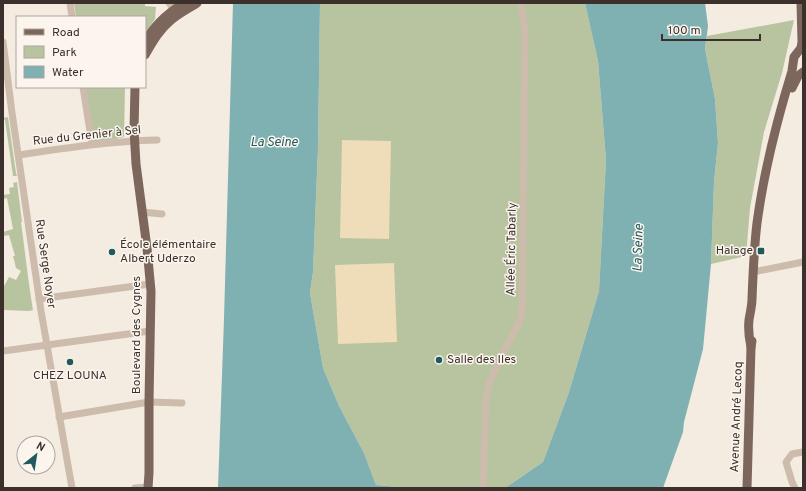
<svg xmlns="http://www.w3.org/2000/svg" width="806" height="491" viewBox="0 0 806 491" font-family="Overpass,sans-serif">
<rect width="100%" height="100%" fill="#f4ebe1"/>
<!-- green -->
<g fill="#b8c4a0">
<path d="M74,3H145V6L156,7L155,19L145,33V17H76Z"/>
<path d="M320,3H585L598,61L606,160L599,291L569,392L543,462L505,488H410L376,485L364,453L339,406L323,368L310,293L313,272L318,148Z"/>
<path d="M794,20L782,73L764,132L750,208L746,256L711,264L714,182L718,143L715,99L705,49L707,36Z"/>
<path d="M85,87H125L124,137L116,139L93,142Z"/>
<path d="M8,117L16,173L17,176H13L5,120L3,119V118Z"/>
<path d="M17,182L22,222H21C25,251 28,281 33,310L29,311L3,310V288L9,277L16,280L21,271L16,268L13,256H15L9,235L3,236V232L13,229L7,198L3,199V195L10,194L9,188L14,187L13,183Z"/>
</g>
<!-- sand -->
<g fill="#efdcb8">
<path d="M342,140L391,141L389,239L340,238Z"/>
<path d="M394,263L397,342L338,344L335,265Z"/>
</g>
<!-- water -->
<g fill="#7fb0b2">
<path d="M233,3H320L318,148L313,272L310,293L323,368L339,406L364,453L376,485L410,488H218L224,319Z"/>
<path d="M585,3H705L708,26L705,49L715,99L718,143L714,182L711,264L703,349L684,422L683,432L663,488H505L543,462L569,392L599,291L606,160L598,61Z"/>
</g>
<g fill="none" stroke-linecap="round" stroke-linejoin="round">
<!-- minor -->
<g stroke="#cdbbac" stroke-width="7">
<path d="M70,3L72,17"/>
<path d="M169,3L178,14"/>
<path d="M3,42L12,113L41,311L72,488"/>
<path d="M83,87L92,144"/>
<path d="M19,155C65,148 111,141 157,140"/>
<path d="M142,212L162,214"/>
<path d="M753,272L803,262"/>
<path d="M39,299L150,284"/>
<path d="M3,351L150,331"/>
<path d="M59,417L149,402L182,403"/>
<path d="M135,488L148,487"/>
<path d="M483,488L486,398L490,381L507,345L517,327L522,314L525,32L521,3"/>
<path d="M795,488L792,482L786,462L792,454L803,452"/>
</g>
<!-- major -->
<g stroke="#7d675c" stroke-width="9">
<path d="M145,42C154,25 168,13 184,3"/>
<path d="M145,55C152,43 159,30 170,21C178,14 188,9 197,3"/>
<path d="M135,87L134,130L136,164L147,248L151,291L149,402V473L148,488"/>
<path d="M792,88L798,76L803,72"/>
<path d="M751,347C749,338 748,329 749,320C750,313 752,306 752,299C753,273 754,248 757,223C764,171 777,120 792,71L794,57L801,48L802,42L801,3"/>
<path d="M747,488L751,347L752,341"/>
</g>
</g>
<!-- markers -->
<g fill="#1f5a5e" stroke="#fbf5ee" stroke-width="1.5">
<rect x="757" y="247" width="8" height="8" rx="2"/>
<circle cx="112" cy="252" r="4"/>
<circle cx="439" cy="360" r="4"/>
<circle cx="70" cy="362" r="4"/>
</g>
<g text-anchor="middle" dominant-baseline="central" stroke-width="3" stroke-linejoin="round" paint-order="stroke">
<!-- street labels -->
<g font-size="12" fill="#3b302b" stroke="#fbf5ee">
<text transform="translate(87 136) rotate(-6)">Rue du Grenier à Sel</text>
<text transform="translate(512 249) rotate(-89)">Allée Éric Tabarly</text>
<text transform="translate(45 264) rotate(82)">Rue Serge Noyer</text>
<text transform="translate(137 335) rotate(-90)">Boulevard des Cygnes</text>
<text transform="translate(737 417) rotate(-88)">Avenue André Lecoq</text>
</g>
<!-- poi labels -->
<g font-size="12" fill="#3b302b" stroke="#fbf5ee" text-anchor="start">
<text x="120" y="245">École élémentaire<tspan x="120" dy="14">Albert Uderzo</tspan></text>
<text x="753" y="251" text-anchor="end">Halage</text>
<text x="447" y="360">Salle des Iles</text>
<text x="70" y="376" text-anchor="middle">CHEZ LOUNA</text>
</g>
<!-- water labels -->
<g font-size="13" font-style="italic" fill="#1f5a5e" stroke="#fbf5ee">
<text x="274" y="143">La Seine</text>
<text transform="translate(639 248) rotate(-88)">La Seine</text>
</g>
</g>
<!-- border -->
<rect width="806" height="491" fill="none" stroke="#3b302b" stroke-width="8"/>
<!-- legend -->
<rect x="16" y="16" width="130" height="72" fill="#fbf5ee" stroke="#aea6a0"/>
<rect x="24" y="29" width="20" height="6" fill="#7d675c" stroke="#aea6a0"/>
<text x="52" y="36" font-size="12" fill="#3b302b">Road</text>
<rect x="24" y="46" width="20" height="12" fill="#b8c4a0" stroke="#aea6a0"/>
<text x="52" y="56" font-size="12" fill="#3b302b">Park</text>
<rect x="24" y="66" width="20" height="12" fill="#7fb0b2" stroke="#aea6a0"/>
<text x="52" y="76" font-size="12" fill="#3b302b">Water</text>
<!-- north arrow -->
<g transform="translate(36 455) rotate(30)"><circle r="19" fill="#fbf5ee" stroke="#aea6a0"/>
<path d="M0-3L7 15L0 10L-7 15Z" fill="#1f5a5e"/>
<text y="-6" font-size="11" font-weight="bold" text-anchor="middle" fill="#3b302b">N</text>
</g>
<!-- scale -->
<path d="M662 34v6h98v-6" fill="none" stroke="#3b302b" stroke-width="2"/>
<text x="668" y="34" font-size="12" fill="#3b302b" stroke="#fbf5ee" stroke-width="3" paint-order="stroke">100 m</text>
</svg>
